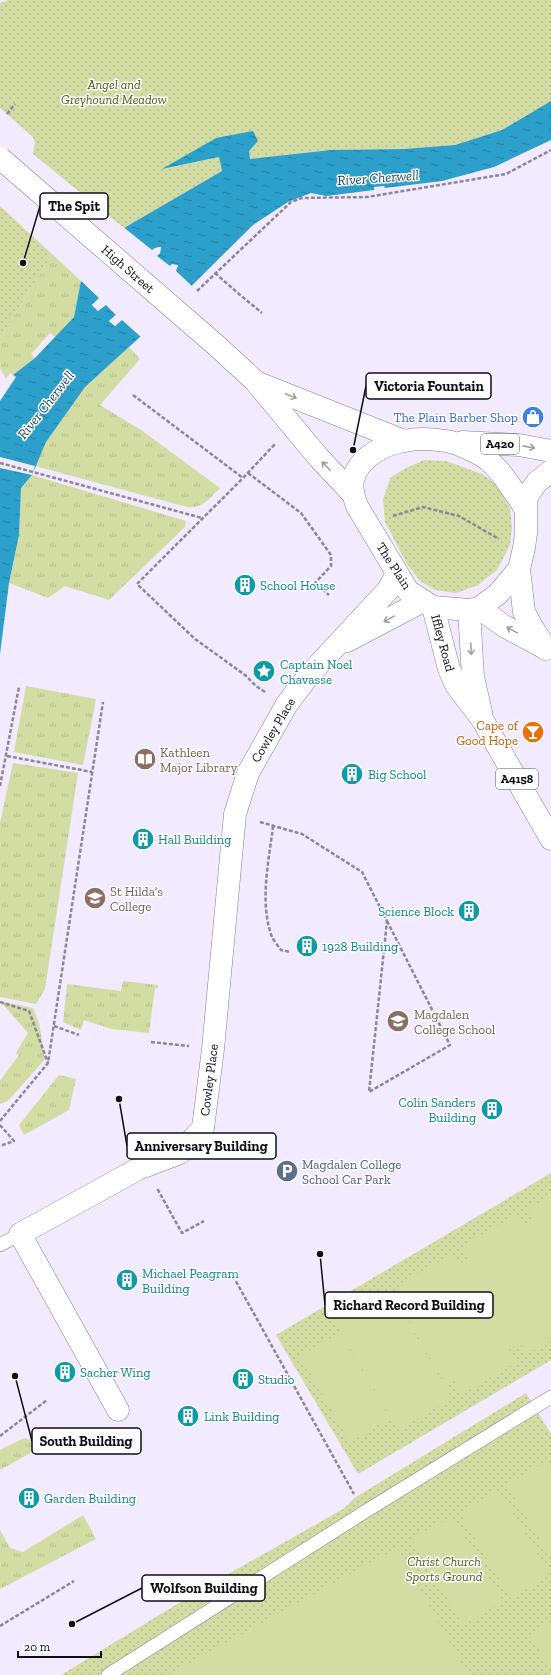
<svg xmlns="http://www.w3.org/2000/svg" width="551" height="1675" viewBox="0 0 551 1675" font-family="'Zilla Slab',serif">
<defs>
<pattern id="grass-tufts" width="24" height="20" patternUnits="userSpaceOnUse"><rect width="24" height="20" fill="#d3dca3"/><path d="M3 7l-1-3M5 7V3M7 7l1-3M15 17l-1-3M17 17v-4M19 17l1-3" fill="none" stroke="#b4bc8c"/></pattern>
<pattern id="park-dots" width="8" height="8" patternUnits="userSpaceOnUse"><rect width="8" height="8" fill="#d3dca3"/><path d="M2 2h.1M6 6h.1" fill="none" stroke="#b4bc8c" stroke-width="1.8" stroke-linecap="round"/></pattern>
<pattern id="water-ripples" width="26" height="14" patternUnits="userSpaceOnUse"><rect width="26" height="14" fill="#2c9fca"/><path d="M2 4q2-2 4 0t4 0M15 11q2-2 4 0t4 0" fill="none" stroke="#2480a3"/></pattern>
</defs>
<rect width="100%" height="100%" fill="#f2eafe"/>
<!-- grass -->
<g fill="url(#grass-tufts)">
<path d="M52,254L81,281L74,317L55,337L50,333L31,354L35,358L13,375L10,373L6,379L0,368V338Z"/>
<path d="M129,347L140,359L100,405L141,430L220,488C210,498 202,509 187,507L35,466L46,442L85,387Z"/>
<path d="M32,475L186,521L185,527L109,600L65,586L48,598L9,583L19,535L21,488Z"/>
<path d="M26,686L96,699L83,765L14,752Z"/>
<path d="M13,763L78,773L45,989L36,1004L0,997V823Z"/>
<path d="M123,981L158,985V988H155L149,1033L112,1029L84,1020L81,1030L63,1022L67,984L121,991Z"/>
<path d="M0,1001L33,1008L39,1023L45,1059L8,1101L0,1104V1081L19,1055L16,1053L28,1033Z"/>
<path d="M59,1075L76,1079L69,1110L24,1135L19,1125Z"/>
<path d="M24,1438L45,1445L0,1470V1450Z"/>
<path d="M83,1515L96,1539L0,1589V1530L10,1548L23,1552Z"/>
</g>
<!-- park -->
<g fill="url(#park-dots)">
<path d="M9,0H551V101L502,130L455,145L404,149L331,150L250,159L249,151L258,141L164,169L219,157L222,171L124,228L33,154L35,143L33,137L0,108V3Z"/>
<path d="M0,206L52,254L0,338Z"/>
<path d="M424,460L446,461L482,474L497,485L510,509L512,527L510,545L497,570L478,585L456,593L435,590L420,581L407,564L385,522L383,500L390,478L406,468Z"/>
<path d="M551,1173V1360L358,1474L276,1335Z"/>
<path d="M526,1393L551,1434V1675H61L202,1589L343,1509L356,1497Z"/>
</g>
<!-- pitch -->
<g fill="#d3dca3">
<path d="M551,1195V1341L527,1354L520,1343L509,1349L517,1362L462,1394L454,1381L446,1385L397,1300L404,1295L398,1285L452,1254L459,1264L470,1258L463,1246L518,1214L524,1225L534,1219L529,1209Z"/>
<path d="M388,1290L452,1398L398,1430L334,1321Z"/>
<path d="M340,1333L390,1418L350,1442L300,1356Z"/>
<path d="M546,1461L551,1470V1559L507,1485Z"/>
<path d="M499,1490L550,1575L511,1599L460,1513Z"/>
<path d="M452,1516L503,1601L463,1625L412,1539Z"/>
<path d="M397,1548L468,1675H168Z"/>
<path d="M551,1622V1670L530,1635Z"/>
</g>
<!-- water -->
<path fill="url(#water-ripples)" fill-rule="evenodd" d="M551,101V140L494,167L442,181L385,188L384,186L374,187V190L326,196L311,193L288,202L253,225L140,337L85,387L46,442L32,475L21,488L19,535L9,583L0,654V401L16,377L13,375L35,358L74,317L81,281L124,228L222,171L219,157L162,169L216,138L253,131L258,141L249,151L250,159L331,150L404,149L455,145L502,130ZM161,247L160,253L98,311L92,305L155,248ZM178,265L176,270L115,326L109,321L170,266Z"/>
<!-- pier -->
<g fill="#f2eafe" fill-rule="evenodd">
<path d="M122,226L152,250L155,248L161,247L160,253L157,256L170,266L172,264L178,265L176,271L193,287L142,338L122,320L115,326L109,321L116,315L106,305L98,311L92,305L99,298L80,280ZM158,249V252L98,309L95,305L153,252ZM172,266L175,267V269L115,324L112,321Z"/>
<path d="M0,457L35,466L32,475L0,468Z"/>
</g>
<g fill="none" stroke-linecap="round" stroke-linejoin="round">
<!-- lane casing -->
<g stroke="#867d93" stroke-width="14">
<g id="lane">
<path d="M0,1245L20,1234"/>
<path d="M108,1675L366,1511L551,1397"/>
</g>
</g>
<!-- street casing -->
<g stroke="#867d93" stroke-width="23">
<g id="street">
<path d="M347,641L423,601"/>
<path d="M118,1410L20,1234L138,1169L180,1153L203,1128L213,1049L235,814L248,773L287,704L309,675L388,590L397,574"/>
</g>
</g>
<!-- secondary casing -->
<g stroke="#867d93" stroke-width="23">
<g id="secondary">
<path d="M217,346L255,381L319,458L353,494"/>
<path d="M258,383L404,441"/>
<path d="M519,569L524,612L532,627L546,649"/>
<path d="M479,608L504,626L543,647"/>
</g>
</g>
<!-- primary casing -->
<g stroke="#867d93" stroke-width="23">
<g id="primary">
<path d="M462,442L519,445L551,451"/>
<path d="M525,508C511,488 498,462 475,452C467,448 455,442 446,441C433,439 417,438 404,441C384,444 358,458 353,480C351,489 354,498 357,506L408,591L433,607L469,610L479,608L498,594L519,569L524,548L526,533V498L537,482L551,471"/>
<path d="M433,607L449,669L456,685L482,719L551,839"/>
<path d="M469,610L473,677L481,712"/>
</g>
</g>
<!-- path -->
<g stroke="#8c8795" stroke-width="2.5" stroke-dasharray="4 2" stroke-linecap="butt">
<path d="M7,114L15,104"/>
<path d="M215,273L239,294L262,313"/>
<path d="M197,291L291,202L302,198L367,197L506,174L551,150"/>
<path d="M133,395L243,478"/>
<path d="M0,463L202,518"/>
<path d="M248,473L301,513L331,555V566L315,583L329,595"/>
<path d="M393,516L423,507L459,516L499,539"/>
<path d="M265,692L256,686L245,675L195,639L137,584L243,478L275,444"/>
<path d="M7,756L92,772"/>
<path d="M0,786L19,687"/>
<path d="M260,822L302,834L362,872L387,921"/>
<path d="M273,826C269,861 259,902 272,937C274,941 278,946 281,950L290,952"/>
<path d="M387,921L450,1045L369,1092Z"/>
<path d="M0,1002L29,1011L48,1063"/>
<path d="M54,1026L79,1035"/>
<path d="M151,1042L189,1046"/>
<path d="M0,1121L48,1063L103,702"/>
<path d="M0,1125L14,1141L0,1146"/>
<path d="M159,1190H158L182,1233L204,1221"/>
<path d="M233,1276L354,1494"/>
<path d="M0,1436L47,1400"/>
<path d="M0,1626L74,1581"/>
</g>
<!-- lane -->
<use href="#lane" stroke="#fff" stroke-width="13"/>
<!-- street -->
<use href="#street" stroke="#fff" stroke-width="22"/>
<!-- secondary -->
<use href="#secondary" stroke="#fff" stroke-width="22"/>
<!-- primary -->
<use href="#primary" stroke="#fff" stroke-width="22"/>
<!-- secondary-bridge casing -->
<g stroke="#867d93" stroke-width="23" stroke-linecap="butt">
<path id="secondary-bridge" d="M0,158L217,346"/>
</g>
<!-- secondary-bridge -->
<use href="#secondary-bridge" stroke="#fff" stroke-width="22"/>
</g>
<!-- one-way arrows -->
<defs><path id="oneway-shaft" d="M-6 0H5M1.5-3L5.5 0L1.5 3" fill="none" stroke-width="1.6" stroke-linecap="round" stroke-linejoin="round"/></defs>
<g stroke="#a09fa2">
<use href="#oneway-shaft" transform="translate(291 396) rotate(22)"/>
<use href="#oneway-shaft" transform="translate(529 447) rotate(11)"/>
<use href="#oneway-shaft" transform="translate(326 466) rotate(-134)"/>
<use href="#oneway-shaft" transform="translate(389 619) rotate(151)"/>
<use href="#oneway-shaft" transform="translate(512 630) rotate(-151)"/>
<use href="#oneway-shaft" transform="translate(471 649) rotate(87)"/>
</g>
<!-- icons -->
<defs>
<g id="shop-disc" transform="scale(1.15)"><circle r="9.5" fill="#3f7fe0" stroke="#fcfcfc"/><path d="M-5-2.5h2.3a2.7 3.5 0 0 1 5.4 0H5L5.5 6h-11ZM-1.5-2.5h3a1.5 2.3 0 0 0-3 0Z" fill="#fff"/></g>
<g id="building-disc" transform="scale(1.15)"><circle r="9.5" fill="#0f9aa8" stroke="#fcfcfc"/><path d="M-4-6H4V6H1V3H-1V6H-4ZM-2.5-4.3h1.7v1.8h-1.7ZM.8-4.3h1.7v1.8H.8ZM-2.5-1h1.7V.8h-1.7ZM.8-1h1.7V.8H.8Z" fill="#fff"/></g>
<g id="sight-disc" transform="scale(1.15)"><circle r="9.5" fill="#0f9aa8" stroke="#fcfcfc"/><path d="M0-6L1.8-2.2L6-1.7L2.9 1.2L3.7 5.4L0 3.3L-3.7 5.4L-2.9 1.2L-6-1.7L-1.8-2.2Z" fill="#fff"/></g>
<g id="bar-disc" transform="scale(1.15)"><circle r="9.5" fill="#e8710a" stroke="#fcfcfc"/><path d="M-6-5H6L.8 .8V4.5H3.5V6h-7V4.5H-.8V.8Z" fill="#fff"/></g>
<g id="library-disc" transform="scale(1.15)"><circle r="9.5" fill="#8d6e63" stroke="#fcfcfc"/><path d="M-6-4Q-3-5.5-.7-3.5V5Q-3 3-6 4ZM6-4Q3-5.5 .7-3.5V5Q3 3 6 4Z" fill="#fff"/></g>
<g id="university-disc" transform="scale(1.15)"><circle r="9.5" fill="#8d6e63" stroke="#fcfcfc"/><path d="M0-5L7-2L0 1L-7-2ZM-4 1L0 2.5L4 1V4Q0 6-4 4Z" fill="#fff"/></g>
<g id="school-disc" transform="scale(1.15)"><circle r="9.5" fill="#8d6e63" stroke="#fcfcfc"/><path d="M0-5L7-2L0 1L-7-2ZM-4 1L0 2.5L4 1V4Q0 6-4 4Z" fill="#fff"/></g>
<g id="parking-disc" transform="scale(1.15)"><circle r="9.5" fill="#5c6f8a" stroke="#fcfcfc"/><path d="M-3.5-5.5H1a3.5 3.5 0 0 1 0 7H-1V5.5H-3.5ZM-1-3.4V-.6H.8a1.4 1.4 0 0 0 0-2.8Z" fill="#fff"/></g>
</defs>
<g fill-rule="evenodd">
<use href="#shop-disc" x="533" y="417"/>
<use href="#building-disc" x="245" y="585"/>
<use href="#sight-disc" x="264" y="671"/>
<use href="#bar-disc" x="533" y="732"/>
<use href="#library-disc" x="145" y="759"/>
<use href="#building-disc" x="352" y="774"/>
<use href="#building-disc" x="143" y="839"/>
<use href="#university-disc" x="95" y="898"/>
<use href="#building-disc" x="469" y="911"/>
<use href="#building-disc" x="307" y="946"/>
<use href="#school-disc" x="398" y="1021"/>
<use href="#building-disc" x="492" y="1109"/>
<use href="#parking-disc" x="287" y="1171"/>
<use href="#building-disc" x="127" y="1280"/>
<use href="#building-disc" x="65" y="1372"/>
<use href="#building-disc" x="243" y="1379"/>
<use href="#building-disc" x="188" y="1416"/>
<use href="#building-disc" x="29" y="1498"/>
</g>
<g text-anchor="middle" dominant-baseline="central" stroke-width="3" stroke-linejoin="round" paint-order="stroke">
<!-- shield labels -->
<g fill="#fcfcfc" stroke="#58555b" stroke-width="1">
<rect x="481" y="434" width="38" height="20" rx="3"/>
<rect x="496" y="769" width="42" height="20" rx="3"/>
</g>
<g font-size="12" font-weight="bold" fill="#110e16">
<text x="500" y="444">A420</text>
<text x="517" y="779">A4158</text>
</g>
<!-- park labels -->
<g font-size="13" font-style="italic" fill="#565d1c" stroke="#fcfcfc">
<text x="114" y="84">Angel and<tspan x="114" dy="15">Greyhound Meadow</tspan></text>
<text x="444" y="1561">Christ Church<tspan x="444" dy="15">Sports Ground</tspan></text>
</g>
<!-- street labels -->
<g font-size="13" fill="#110e16" stroke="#fcfcfc">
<text transform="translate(128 269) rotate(41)">High Street</text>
<text transform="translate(394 566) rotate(57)">The Plain</text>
<text transform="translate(443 643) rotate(75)">Iffley Road</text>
<text transform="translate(273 730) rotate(-59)">Cowley Place</text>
<text transform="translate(209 1080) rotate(-83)">Cowley Place</text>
</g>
<!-- shop labels -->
<g font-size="13" fill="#366cbe" stroke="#fcfcfc" text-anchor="end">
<text x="518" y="417">The Plain Barber Shop</text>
</g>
<!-- culture labels -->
<g font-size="13" fill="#0d838f" stroke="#fcfcfc" text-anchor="start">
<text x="260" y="585">School House</text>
<text x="280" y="664">Captain Noel<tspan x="280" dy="15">Chavasse</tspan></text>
<text x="368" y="774">Big School</text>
<text x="158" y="839">Hall Building</text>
<text x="454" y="911" text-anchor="end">Science Block</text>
<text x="322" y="946">1928 Building</text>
<text x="476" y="1102" text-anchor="end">Colin Sanders<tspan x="476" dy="15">Building</tspan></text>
<text x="142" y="1273">Michael Peagram<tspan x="142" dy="15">Building</tspan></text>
<text x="80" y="1372">Sacher Wing</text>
<text x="258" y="1379">Studio</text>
<text x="204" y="1416">Link Building</text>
<text x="44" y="1498">Garden Building</text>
</g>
<!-- food labels -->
<g font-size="13" fill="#c56008" stroke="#fcfcfc" text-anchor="end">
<text x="518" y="725">Cape of<tspan x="518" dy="15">Good Hope</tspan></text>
</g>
<!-- education labels -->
<g font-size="13" fill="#785e54" stroke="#fcfcfc" text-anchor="start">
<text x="160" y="752">Kathleen<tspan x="160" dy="15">Major Library</tspan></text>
<text x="110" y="891">St Hilda's<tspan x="110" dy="15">College</tspan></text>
<text x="414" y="1014">Magdalen<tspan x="414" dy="15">College School</tspan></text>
</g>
<!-- service labels -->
<g font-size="13" fill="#4e5e75" stroke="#fcfcfc" text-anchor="start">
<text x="302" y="1164">Magdalen College<tspan x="302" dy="15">School Car Park</tspan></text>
</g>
<!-- water labels -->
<g font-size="14" font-style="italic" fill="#1c4a5c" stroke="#fcfcfc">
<text transform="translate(378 178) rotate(-4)">River Cherwell</text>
<text transform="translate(46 405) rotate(-52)">River Cherwell</text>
</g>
</g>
<!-- callouts -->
<path fill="none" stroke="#110e16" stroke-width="1.5" d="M23 263L40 206M353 450L366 386M119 1099L127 1146M320 1254L325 1305M15 1376L32 1441M72 1624L142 1588"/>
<g fill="#110e16" stroke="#fcfcfc" stroke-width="1.5">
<circle cx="23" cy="263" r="4"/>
<circle cx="353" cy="450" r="4"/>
<circle cx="119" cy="1099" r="4"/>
<circle cx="320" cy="1254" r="4"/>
<circle cx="15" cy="1376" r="4"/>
<circle cx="72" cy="1624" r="4"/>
</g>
<g fill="#fcfcfc" stroke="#110e16" stroke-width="1.5">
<rect x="40" y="193" width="68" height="26" rx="4"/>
<rect x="366" y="373" width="125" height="26" rx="4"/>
<rect x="127" y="1133" width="149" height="26" rx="4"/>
<rect x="325" y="1292" width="168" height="26" rx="4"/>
<rect x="32" y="1428" width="109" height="26" rx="4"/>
<rect x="142" y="1575" width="123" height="26" rx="4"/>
</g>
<g font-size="14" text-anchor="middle" font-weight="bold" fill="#110e16">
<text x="74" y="211">The Spit</text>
<text x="429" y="391">Victoria Fountain</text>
<text x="201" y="1151">Anniversary Building</text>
<text x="409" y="1310">Richard Record Building</text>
<text x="86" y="1446">South Building</text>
<text x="204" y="1593">Wolfson Building</text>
</g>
<!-- scale -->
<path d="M18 1651v6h83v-6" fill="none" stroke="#110e16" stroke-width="2"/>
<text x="24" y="1651" font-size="12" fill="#110e16" stroke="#fcfcfc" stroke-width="3" paint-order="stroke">20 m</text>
</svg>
